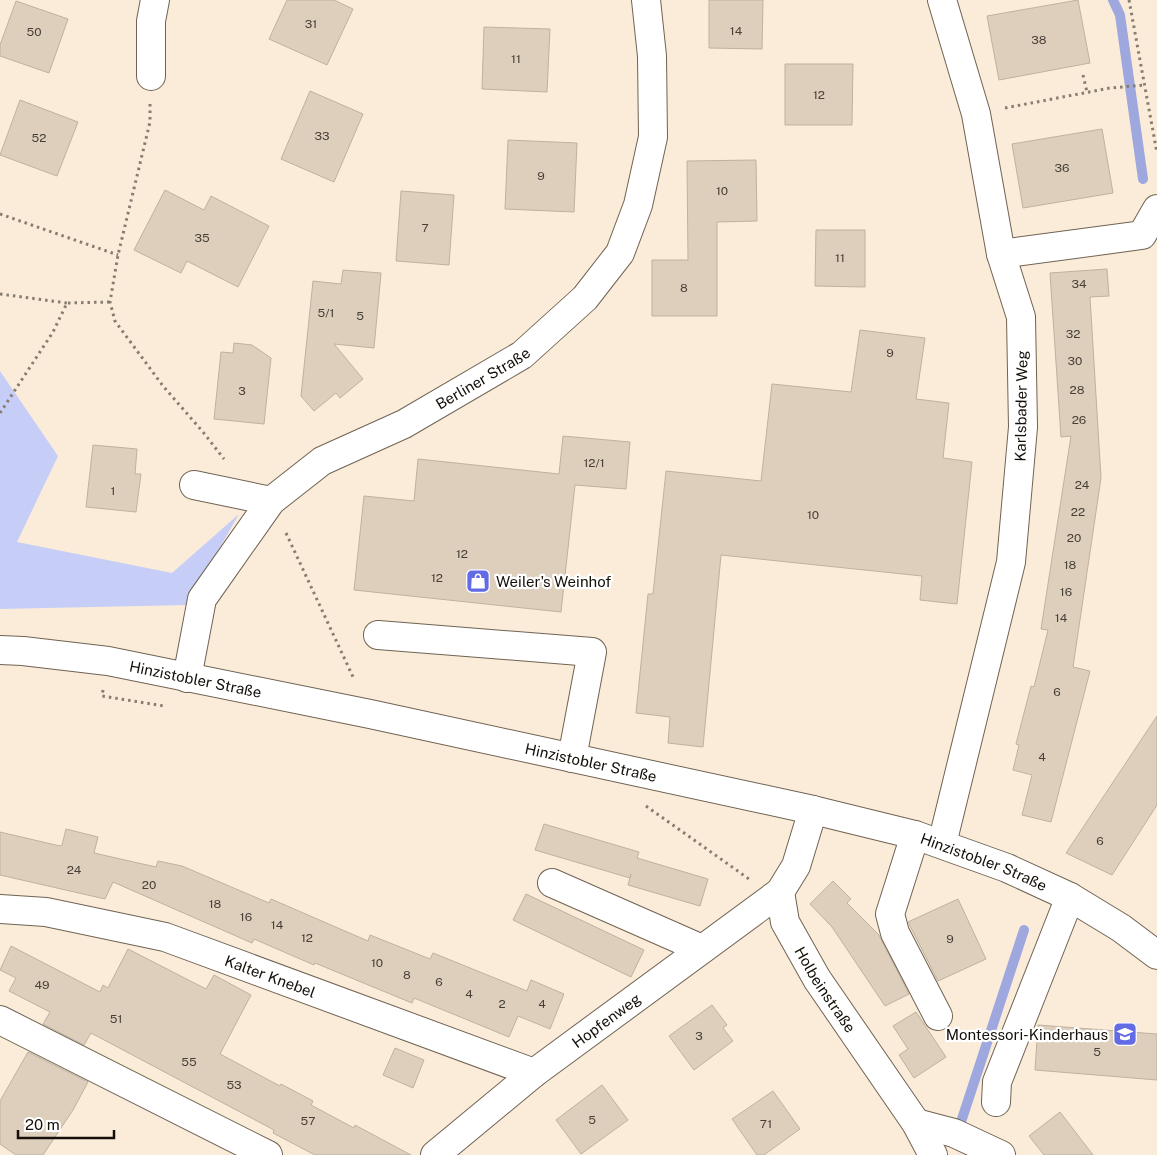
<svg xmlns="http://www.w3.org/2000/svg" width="1157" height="1155" viewBox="0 0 1157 1155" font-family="'Public Sans',sans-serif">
<rect width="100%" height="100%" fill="#fbecd9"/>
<!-- green -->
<path fill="#c6cef8" d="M0,371L58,456L17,542L172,573L239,514L187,605L0,609Z"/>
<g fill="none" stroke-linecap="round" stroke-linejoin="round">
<!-- stream -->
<g stroke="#9ea8de" stroke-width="10">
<path d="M1113,0L1120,15L1143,179"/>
<path d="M961,1122L1024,930"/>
</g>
</g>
<!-- building -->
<g fill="#decfbd" stroke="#bfb19f">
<path d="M287,0H334L353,9L327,65L269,39Z"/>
<path d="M709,0H763L762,49L709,48Z"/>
<path d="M1078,0L1090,63L999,80L987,16Z"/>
<path d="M16,1L68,19L49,73L0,56V45Z"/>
<path d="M484,27L550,29L547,92L482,89Z"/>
<path d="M785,64H853L852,125H785Z"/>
<path d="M310,91L363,114L334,182L281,159Z"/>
<path d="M20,100L78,122L57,176L0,155Z"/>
<path d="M1102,129L1113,193L1023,208L1012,144Z"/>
<path d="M508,140L577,143L574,212L505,209Z"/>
<path d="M756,160L757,221L717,222V316H652V260H688L687,161Z"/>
<path d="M165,190L204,210L211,196L269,226L238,287L187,261L181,273L134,250Z"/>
<path d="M401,191L454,195L449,265L396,261Z"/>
<path d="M816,230H865V287L815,286Z"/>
<path d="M1107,269L1109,296L1090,297L1101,478L1073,667L1090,671L1051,822L1022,815L1032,775L1013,770L1019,745L1016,744L1031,686L1034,687L1048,630L1041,629L1071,436L1061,437L1050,273Z"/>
<path d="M343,270L381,273L374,348L334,344L363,379L340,398L336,393L314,411L301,396L313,281L341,284Z"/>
<path d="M860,330L925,338L916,399L949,403L943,458L972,462L957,604L920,600L922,576L721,555L703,747L668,743L670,717L636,713L648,594H653L666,471L761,481L772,384L851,392Z"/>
<path d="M234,343L252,345L271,358L264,424L214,419L221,352L233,353Z"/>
<path d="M563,436L630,442L626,489L575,485L561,612L354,590L364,496L414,501L418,459L559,474Z"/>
<path d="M93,445L137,449L135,474H141L136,512L86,507Z"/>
<path d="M1157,716V805L1112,875L1066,853Z"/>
<path d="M544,824L639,852L637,858L708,879L700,906L628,885L631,874L630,878L535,850Z"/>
<path d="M66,829L98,837L94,853L156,867L158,861L182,866L269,903L271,899L368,941L370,935L430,959L433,953L527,991L531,980L564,994L550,1029L518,1016L509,1037L414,998L412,1003L315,963L314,965L254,939L252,943L113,882L105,899L0,875V832L60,846L62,845Z"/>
<path d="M833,881L851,899L847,903L879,935L909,994L885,1006L832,927L810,904Z"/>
<path d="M526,894L644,950L631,977L513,920Z"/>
<path d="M958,899L986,959L938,981L908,922Z"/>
<path d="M11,946L100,992L103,985L108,988L128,949L206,989L214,975L251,995L220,1054L280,1086L281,1084L313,1101L311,1105L354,1128L355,1125L411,1155H315L273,1133L274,1130L91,1033L84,1045L43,1024L50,1012L9,991L16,978L0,970Z"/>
<path d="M712,1005L727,1025L723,1028L733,1041L694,1070L669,1036Z"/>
<path d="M916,1012L946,1057L914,1078L899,1055L908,1049L893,1026Z"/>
<path d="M1038,1025L1157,1034V1080L1035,1070Z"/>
<path d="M395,1048L424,1060L413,1088L383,1075Z"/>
<path d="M28,1052L88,1082L73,1110L43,1155H16L0,1144V1101Z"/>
<path d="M602,1085L628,1120L581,1154L556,1120Z"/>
<path d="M773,1091L800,1129L764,1155H757L732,1119Z"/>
<path d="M1060,1112L1093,1155H1044L1029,1136Z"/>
</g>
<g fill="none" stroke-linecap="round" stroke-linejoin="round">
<!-- minor casing -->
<g stroke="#706353" stroke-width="30">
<g id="minor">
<path d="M942,0L976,114L1001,254L1021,317L1023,427L1011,562L942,844"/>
<path d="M151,76V21L155,0"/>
<path d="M1001,254L1142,235L1157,209"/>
<path d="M194,485L271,501"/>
<path d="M378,635L592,652L572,758"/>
<path id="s1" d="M0,650L23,651L108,661L370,714L813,810L915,835L1007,868L1070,897L1121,928L1157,955"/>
<path id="s2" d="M187,678L202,599L271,501L322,461L404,424L522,355L585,298L620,253L638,205L653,137L652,56L646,0"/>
<path d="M915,835L890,914L895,933L938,1016"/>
<path d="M552,883L702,949"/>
<path id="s3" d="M780,892L785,922L817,979L916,1123L933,1155"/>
<path id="s4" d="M0,909L46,912L165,937L534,1073"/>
<path d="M0,1020L268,1155"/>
<path d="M996,1102L997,1082L1070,897"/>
<path d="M916,1123L954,1133L1001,1155"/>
<path id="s5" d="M435,1155L534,1073L780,892L796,866L813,810"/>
</g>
</g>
<!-- path -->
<g stroke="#867c70" stroke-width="3" stroke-dasharray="2.5 4" stroke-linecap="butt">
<path d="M1129,0L1157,153"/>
<path d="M1083,75L1087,92"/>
<path d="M150,104V122L118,255L110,302L115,321L163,386L203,432L224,459"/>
<path d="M1005,108L1110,88L1145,85"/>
<path d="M0,214L118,255"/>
<path d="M0,294L67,303"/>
<path d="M0,413L53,332L67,303L110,302"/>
<path d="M286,533L354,679"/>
<path d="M103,690L102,696L164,706"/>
<path d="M646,806L749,879"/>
</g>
<!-- minor -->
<use href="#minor" stroke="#fff" stroke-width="28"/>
</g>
<!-- icons -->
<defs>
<g id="shop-square" transform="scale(1.25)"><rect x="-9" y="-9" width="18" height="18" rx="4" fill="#626be3" stroke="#fff"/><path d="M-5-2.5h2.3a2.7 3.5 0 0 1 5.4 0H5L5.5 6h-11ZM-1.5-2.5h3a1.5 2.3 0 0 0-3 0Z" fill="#fff"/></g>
<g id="school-square" transform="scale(1.25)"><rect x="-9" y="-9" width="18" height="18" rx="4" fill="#626be3" stroke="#fff"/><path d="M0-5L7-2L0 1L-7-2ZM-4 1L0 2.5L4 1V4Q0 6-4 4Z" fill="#fff"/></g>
</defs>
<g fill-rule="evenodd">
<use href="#shop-square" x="478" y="581"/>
<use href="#school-square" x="1125" y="1034"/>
</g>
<g text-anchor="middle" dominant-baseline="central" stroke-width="4.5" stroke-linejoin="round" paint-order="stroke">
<!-- number labels -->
<g font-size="12" fill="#463f36">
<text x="311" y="24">31</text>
<text x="736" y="31">14</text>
<text x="34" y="32">50</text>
<text x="1039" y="40">38</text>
<text x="516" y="59">11</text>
<text x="819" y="95">12</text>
<text x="322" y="136">33</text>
<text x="39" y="138">52</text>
<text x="1062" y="168">36</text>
<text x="541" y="176">9</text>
<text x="722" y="191">10</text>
<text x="425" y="228">7</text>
<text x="202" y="238">35</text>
<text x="840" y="258">11</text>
<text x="1079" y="284">34</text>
<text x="684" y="288">8</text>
<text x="326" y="313">5/1</text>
<text x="360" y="316">5</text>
<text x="1073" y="334">32</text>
<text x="890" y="353">9</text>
<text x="1075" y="361">30</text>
<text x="1077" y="390">28</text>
<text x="242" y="391">3</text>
<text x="1079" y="420">26</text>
<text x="594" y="463">12/1</text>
<text x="1082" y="485">24</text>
<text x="113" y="491">1</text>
<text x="1078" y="512">22</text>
<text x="813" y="515">10</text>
<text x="1074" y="538">20</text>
<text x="462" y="554">12</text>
<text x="1070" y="565">18</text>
<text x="437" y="578">12</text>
<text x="1066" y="592">16</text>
<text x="1061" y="618">14</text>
<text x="1057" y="692">6</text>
<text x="1042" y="757">4</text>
<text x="1100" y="841">6</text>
<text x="74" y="870">24</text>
<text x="149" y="885">20</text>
<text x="215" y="904">18</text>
<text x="246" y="917">16</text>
<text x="277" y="925">14</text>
<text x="307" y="938">12</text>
<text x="950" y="939">9</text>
<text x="377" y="963">10</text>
<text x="407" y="975">8</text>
<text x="439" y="982">6</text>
<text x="42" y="985">49</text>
<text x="469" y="994">4</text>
<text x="502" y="1004">2</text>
<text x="542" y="1004">4</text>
<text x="116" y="1019">51</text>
<text x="699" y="1036">3</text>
<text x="1097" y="1052">5</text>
<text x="189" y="1062">55</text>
<text x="234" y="1085">53</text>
<text x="592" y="1120">5</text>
<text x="308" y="1121">57</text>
<text x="766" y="1124">71</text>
</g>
<!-- street labels -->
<g font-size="15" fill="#140f09" stroke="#fff">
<text stroke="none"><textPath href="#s2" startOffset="446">Berliner Straße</textPath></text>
<text transform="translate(1021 406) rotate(-89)">Karlsbader Weg</text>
<text stroke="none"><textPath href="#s1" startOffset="198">Hinzistobler Straße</textPath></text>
<text stroke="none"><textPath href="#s1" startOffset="602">Hinzistobler Straße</textPath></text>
<text stroke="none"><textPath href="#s1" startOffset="1008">Hinzistobler Straße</textPath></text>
<text stroke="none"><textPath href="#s4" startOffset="280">Kalter Knebel</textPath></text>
<text stroke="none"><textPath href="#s3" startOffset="109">Holbeinstraße</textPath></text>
<text stroke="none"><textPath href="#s5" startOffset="218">Hopfenweg</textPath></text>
</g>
<!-- poi labels -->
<g font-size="15" fill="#140f09" stroke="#fff" text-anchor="start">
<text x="496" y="581">Weiler's Weinhof</text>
<text x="1108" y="1034" text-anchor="end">Montessori-Kinderhaus</text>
</g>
</g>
<!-- scale -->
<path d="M18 1130v8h96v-8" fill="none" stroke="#140f09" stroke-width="2.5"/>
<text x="25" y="1130" font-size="15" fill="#140f09" stroke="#ffffff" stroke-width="4" paint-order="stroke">20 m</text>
</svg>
